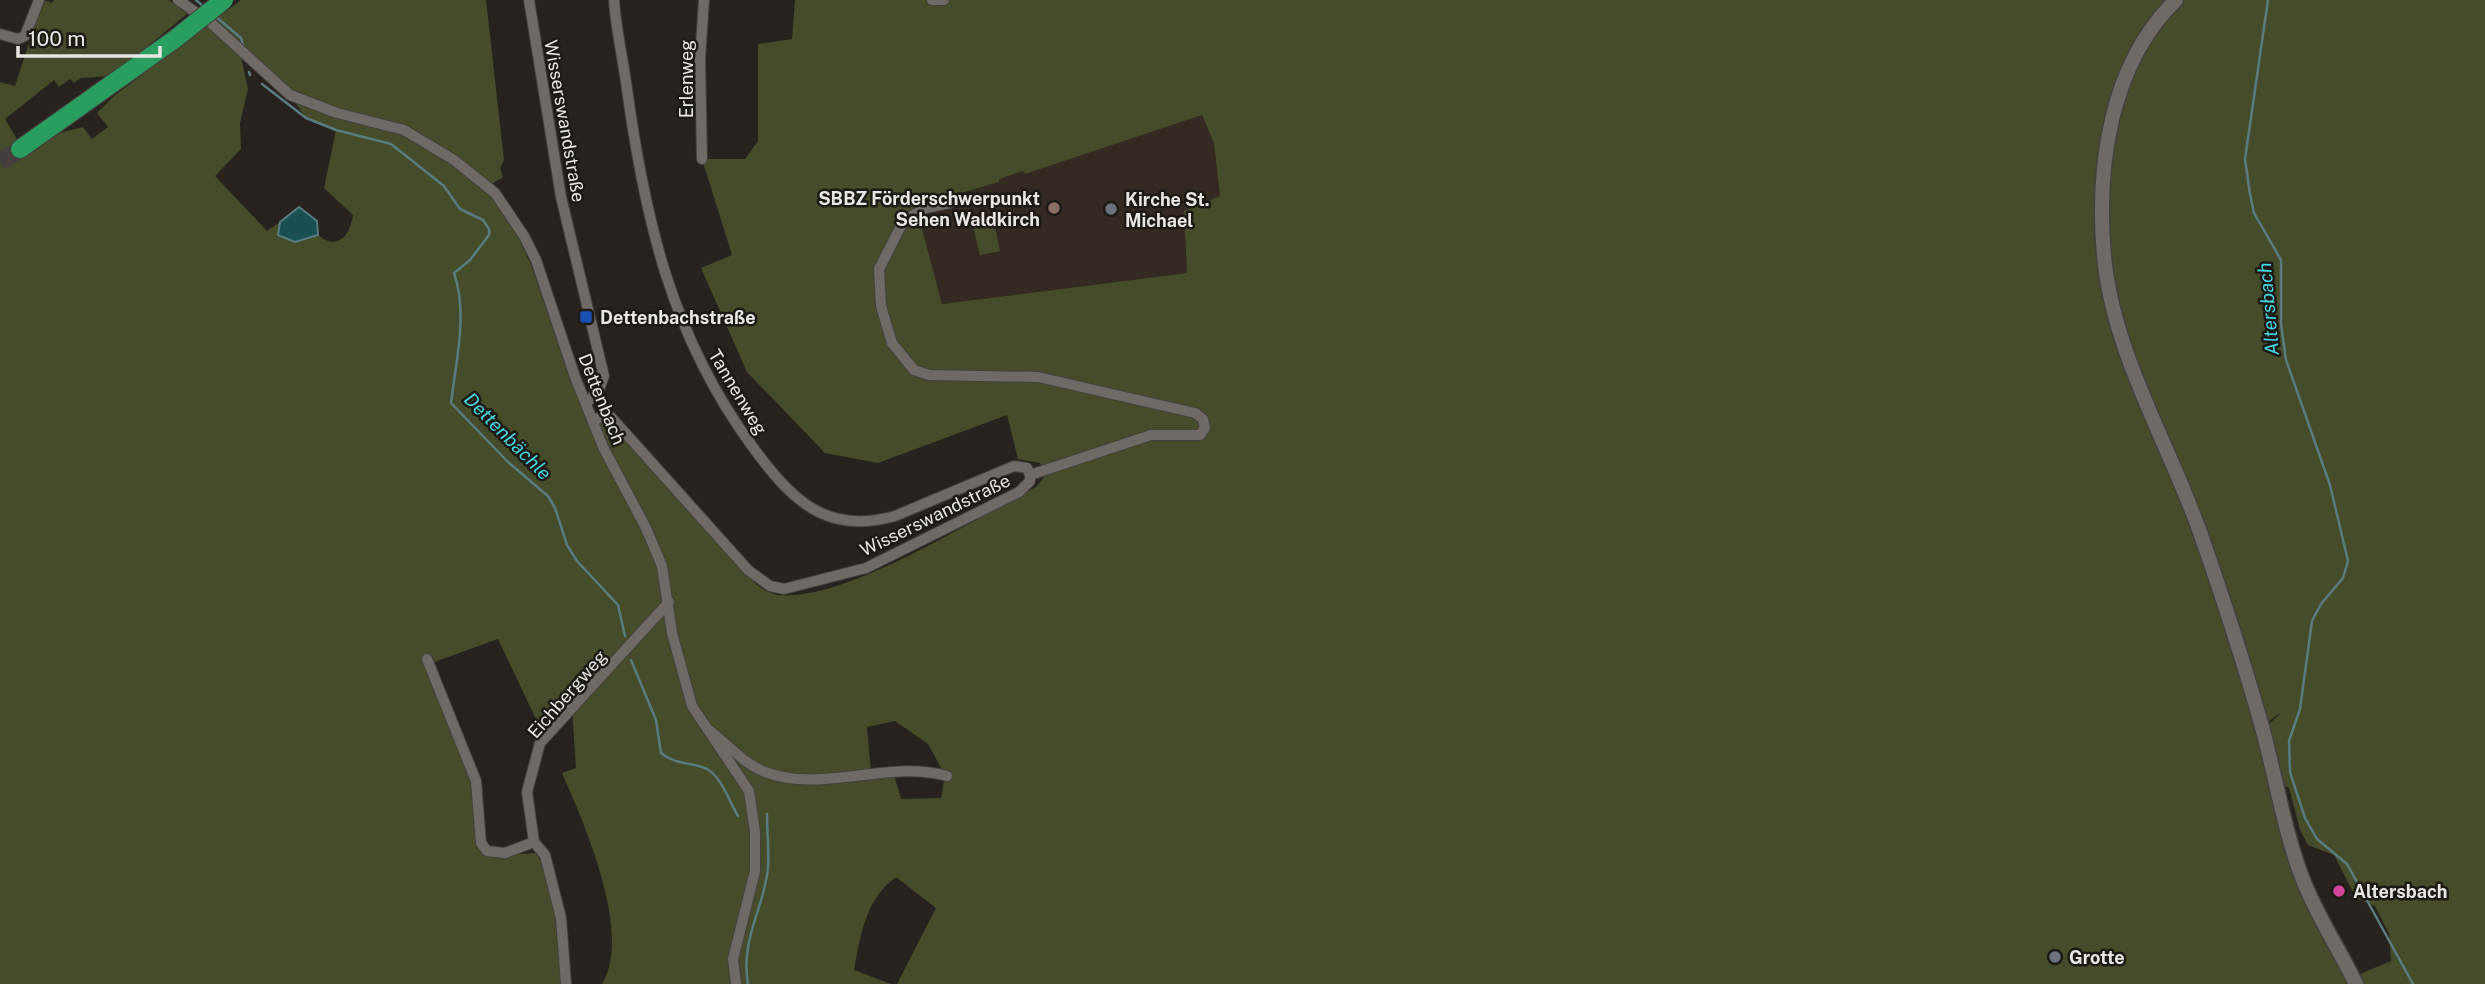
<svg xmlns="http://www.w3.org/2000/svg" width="2485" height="984" viewBox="0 0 2485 984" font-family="'Public Sans',sans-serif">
<rect width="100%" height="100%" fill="#27221e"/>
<!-- built -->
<path fill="#342a22" d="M1202,115L1214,142L1220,196L1184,212L1187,273L942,304L916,206L999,182L998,179L1023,171L1025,174Z"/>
<!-- green -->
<g fill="#454c29" fill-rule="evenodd">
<path d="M43,0L52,3L54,0H169L187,14L111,76L81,78L74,83L70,79L59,87L54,80L5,119L24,151H34L60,133L83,127L92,139L108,127L97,113L114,96L241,0H486L504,160L500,168L503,177L488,186L512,224L531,265L587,423L609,421L754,582C762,589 768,593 778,595C845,602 974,519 1036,487L1045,476L1040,463L1018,459L1007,415L878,463L825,453L747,372L701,268L732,255L702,159H745L758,141V44L792,39L795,0H2485V984H897L936,908L896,877C865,900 861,934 854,970L891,984H602C633,934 584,823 562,773L576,768L572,708L543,734L498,639L429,664L470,775L478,848L487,856L537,853C557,894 559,939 562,984H0V82L15,86ZM240,52L290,95L306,118L336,130L324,188L353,215C350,236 337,251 318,235L295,242L278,230L280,222L267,231L215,176L241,149L240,123L248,89ZM1202,115L1214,143L1220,196L1184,211L1187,273L942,304L916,206L999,182V179L1023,171L1025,174ZM2282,712L2268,725L2281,784L2289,788L2300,830L2308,845L2334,855L2356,898L2375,906L2389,934L2391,961L2355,976L2289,857L2262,726ZM895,721L928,744L945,775L941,798L901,799L893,771L871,772L867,727Z"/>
<path d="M993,218L1000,251L980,255L972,222Z"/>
</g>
<!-- water -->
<path fill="#1a4f54" stroke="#587c7f" stroke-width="2" d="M299,207L317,221L318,235L295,242L278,235L280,222Z"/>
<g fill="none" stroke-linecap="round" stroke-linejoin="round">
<!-- stream -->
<g stroke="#587c7f" stroke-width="2.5">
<path d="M196,0L204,7"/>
<path d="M2268,0L2245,159L2250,194L2254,213L2281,260V324L2286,360L2330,485L2348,561L2343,578L2321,604L2312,621L2300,709L2289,741L2290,772L2305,818L2317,839L2347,864L2413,984"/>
<path d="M215,16L241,38L243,45"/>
<path d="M249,72L250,75"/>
<path d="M262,84L306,118L336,130L391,144L444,186L460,209L483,220L489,229V235L470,260L454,273C468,313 456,361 451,403L508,462L548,496L555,508L567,545L577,561L618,605L625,636"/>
<path d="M631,660L656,720L661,753C675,765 692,762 707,769C721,776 730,803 738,816"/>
<path d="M748,984C740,939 764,909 768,868C769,850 767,831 767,814"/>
</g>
<!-- highway-tunnel -->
<path stroke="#443f3c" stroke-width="18" stroke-dasharray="18 9" stroke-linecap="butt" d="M0,162L20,149"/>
<!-- street casing -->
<g stroke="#44403d" stroke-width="12">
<g id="street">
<path d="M178,0L211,23L290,95L337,113L404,130L454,160L495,193L524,236L536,260L575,377L603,447L646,528L662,566L672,633L692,706L749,791L755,832V871L733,959L736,984"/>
<path d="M529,0L561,197L604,376L598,392L586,403"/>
<path d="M614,0C616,30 623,59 627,89C645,220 672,337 752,446C790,498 825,536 895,516L1014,466L1027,468L1030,475"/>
<path d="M932,0H944"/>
<path d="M0,34L18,39L25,36L39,0"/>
<path d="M702,159L700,59L704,0"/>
<path d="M950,203L926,208L904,220L879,269L881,306L892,343L914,370L929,375L1038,377L1195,413L1203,419L1205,428L1200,435H1151L1030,475"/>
<path d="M592,419L611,417L748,570L770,586L784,589L866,568L1019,492L1030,481V475"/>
<path d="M427,659L476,781L481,843L487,851L505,853L534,842"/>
<path d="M709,730C727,744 743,763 765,772C824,794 888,759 947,776"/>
<path d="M566,984L561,918L545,855L534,842L527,792L540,743L669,602"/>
</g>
</g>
<!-- secondary casing -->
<g stroke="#44403d" stroke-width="17">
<path id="secondary" d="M2176,0C2110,64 2096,167 2104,256C2113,354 2169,443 2201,535C2223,598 2244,663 2262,727C2276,778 2284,831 2303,880C2317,916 2339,949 2356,984"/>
</g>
<!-- highway casing -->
<g stroke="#44403d" stroke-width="20">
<path id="highway" d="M20,149L175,39"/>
</g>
<!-- street -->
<use href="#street" stroke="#706a66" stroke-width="10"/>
<!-- secondary -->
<use href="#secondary" stroke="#706a66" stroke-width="14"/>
<!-- highway -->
<use href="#highway" stroke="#289f5f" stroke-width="18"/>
<!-- highway-bridge casing -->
<g stroke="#44403d" stroke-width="20" stroke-linecap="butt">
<path id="highway-bridge" d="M175,39L224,0"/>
</g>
<!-- highway-bridge -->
<use href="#highway-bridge" stroke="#289f5f" stroke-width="18"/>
</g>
<!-- markers -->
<circle fill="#8d6e63" stroke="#1d1915" stroke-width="2.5" cx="1054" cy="208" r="7"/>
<g fill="#6b7280" stroke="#1d1915" stroke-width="2.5">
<circle cx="1111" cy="209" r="7"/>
<circle cx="2055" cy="957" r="7"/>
</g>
<rect fill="#1a4fb4" stroke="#1d1915" stroke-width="2.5" x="579" y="310" width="14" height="14" rx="3.5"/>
<circle fill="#d1479c" stroke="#1d1915" stroke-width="2.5" cx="2339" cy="891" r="7"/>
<g text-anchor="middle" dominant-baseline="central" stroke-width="5" stroke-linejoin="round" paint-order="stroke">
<!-- street labels -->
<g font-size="18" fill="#eae6e4" stroke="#1d1915">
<text transform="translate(686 79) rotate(-90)">Erlenweg</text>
<text transform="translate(565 121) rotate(80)">Wisserswandstraße</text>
<text transform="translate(738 392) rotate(59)">Tannenweg</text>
<text transform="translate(602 399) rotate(68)">Dettenbach</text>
<text transform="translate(935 515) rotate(-26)">Wisserswandstraße</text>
<text transform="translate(567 694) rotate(-49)">Eichbergweg</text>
</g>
<!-- poi labels -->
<g font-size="18" font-weight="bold" fill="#eae6e4" stroke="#1d1915" text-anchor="start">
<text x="1040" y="198" text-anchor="end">SBBZ Förderschwerpunkt<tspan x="1040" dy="21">Sehen Waldkirch</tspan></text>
<text x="1125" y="199">Kirche St.<tspan x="1125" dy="21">Michael</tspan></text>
<text x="600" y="317">Dettenbachstraße</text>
<text x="2353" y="891">Altersbach</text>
<text x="2069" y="957">Grotte</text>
</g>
<!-- water labels -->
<g font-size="19" font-style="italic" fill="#44d7e5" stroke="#1d1915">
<text transform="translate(2268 309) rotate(-95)">Altersbach</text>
<text transform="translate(508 436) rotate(45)">Dettenbächle</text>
</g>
</g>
<!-- scale -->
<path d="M18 46v10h142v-10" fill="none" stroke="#eae6e4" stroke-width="3.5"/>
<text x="28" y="46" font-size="21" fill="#eae6e4" stroke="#1d1915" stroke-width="5" paint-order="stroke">100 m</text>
</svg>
